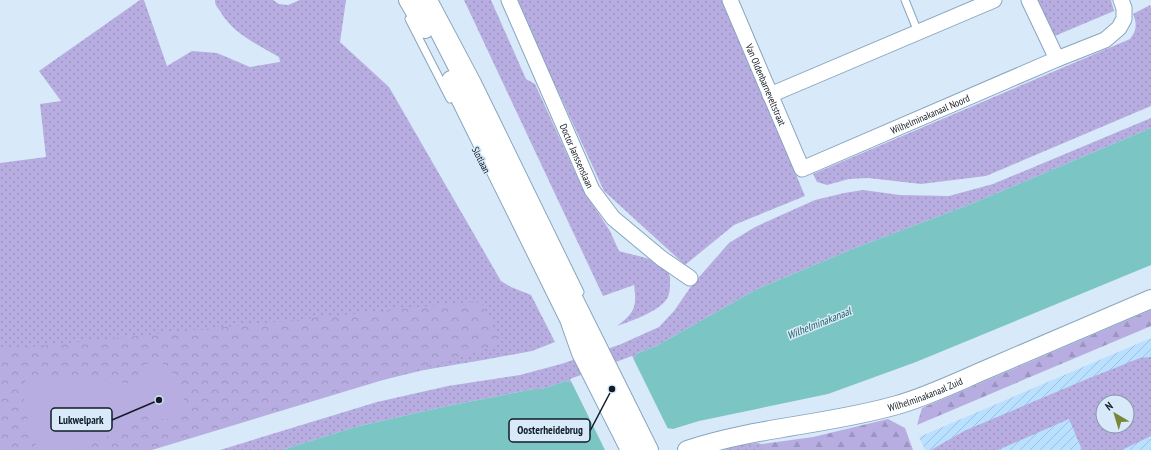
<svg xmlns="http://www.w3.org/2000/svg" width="1151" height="450" viewBox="0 0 1151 450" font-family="'PT Sans Narrow',sans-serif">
<defs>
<pattern id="industrial-furrows" width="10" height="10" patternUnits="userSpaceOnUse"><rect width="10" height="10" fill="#bae0ff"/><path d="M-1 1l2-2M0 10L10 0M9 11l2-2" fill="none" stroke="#9fc0da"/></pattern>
<pattern id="grass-dots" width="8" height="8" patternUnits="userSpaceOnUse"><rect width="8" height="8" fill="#b7ade1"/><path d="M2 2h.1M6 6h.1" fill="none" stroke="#9c94c1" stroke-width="1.8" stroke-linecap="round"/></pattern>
<pattern id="forest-firs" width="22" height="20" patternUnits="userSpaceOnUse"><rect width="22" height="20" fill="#b7ade1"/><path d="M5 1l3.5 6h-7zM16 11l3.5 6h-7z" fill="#9c94c1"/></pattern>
<pattern id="park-crowns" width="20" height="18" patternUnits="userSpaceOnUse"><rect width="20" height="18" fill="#b7ade1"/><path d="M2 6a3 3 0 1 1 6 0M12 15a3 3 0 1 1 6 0" fill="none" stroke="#9c94c1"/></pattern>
</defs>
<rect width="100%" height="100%" fill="#d8eafa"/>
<!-- industrial -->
<path fill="url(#industrial-furrows)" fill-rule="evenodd" d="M1151,338V450H925L919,437ZM1103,402H1127V426H1103Z"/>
<!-- grass -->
<g fill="url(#grass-dots)" fill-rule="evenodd">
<path d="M140,0H144L167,66L192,51L217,53L250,67L280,62L279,57C257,44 233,34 220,11C217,7 215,5 215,0H273L279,4L288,5L300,0H346L340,42L389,87L501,281L511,287L531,295L555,342L532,351L483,360L424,370L370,383L0,450V163L46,157L40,104L61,101L39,71Z"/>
<path d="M464,0H491L526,79L535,84L583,190L610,231L619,251C632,255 653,258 663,266C668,269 671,277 670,282C670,287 670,292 668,297C661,311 631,321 617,326C635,312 637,307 634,285L603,296Z"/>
<path d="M516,0H723L805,196L734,225L685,265L604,191Z"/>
<path d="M1034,0H1111L1114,11L1050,38Z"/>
<path d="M1150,5L1151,8V106L986,176L921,184L868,178L849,179L827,185L817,182L813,174L1130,39C1137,30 1137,24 1133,14Z"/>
<path d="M1151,118V128L971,204L855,248L757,289L658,345L636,354L635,357L569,382L565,381L542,389H534L447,406L355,427L282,450H220L377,402L448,386L520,375L561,364L619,345L659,327L674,311L692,285L729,243L755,227L815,200L844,193L863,190L900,195L949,196L993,184Z"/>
<path d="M1151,357V436L1122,450H1082L1069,419L998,450H931L964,431L1087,379L1140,358ZM1103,402H1127V426H1103Z"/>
<path d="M757,443L762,444V450H723L742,445Z"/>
</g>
<!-- forest -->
<g fill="url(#forest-firs)">
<path d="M1151,310V326L917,425L922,408Z"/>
<path d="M888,419L905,428L913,450H762V444L813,437Z"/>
</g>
<!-- park -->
<path fill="url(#park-crowns)" d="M480,301L502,344L152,450H0V350Z"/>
<!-- garden -->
<path fill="#b7ade1" d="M154,362L163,364L170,369L179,384L184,399L182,413L174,419H161L153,411L92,444L71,450H38L37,448C30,427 20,403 25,381C62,376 101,380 137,384C139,369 138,367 154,362Z"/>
<!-- water -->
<path fill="#7bc6c4" d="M1151,128V265L916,362L828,394L699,421L673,429L667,428L608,450H282L355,427L447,406L534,389H542L565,381L569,382L627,361L635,357L636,354L658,345L757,289L855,248L971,204Z"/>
<!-- pier -->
<path fill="#d8eafa" d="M632,356L669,431L614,450H605L570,379Z"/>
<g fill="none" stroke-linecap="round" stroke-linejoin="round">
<!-- service casing -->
<g stroke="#88a5be" stroke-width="9">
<g id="service">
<path d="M434,0L477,81L580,292"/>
<path d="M905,0L918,32"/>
<path d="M409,19L450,99"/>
</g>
</g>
<!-- minor casing -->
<g stroke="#88a5be" stroke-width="17">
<g id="minor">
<path id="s1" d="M509,0L592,190L613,218L661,258L690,278"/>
<path id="s2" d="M730,0L802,169L1057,59L1105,40L1119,28L1124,19V8L1121,0"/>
<path d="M1029,0L1057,59"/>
<path d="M770,95L994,0"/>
</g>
</g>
<!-- tertiary casing -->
<g stroke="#88a5be" stroke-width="20">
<g id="tertiary">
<path d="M408,0L425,29"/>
<path d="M423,0L479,109L649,450"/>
<path d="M451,80L569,319L581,353L630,450"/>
<path id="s3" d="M687,450C755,427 828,425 897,405C929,396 961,380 992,367C1045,344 1098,322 1151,299"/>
</g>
</g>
<!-- service -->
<use href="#service" stroke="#fff" stroke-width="7"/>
<!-- minor -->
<use href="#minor" stroke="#fff" stroke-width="15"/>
<!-- tertiary -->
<use href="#tertiary" stroke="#fff" stroke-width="18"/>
</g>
<g text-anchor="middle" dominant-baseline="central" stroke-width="3" stroke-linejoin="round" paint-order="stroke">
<!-- street labels -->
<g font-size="10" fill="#111c26" stroke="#d8eafa">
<text stroke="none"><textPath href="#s2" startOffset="92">Van Oldenbarneveltstraat</textPath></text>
<text stroke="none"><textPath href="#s2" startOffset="323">Wilhelminakanaal Noord</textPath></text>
<text stroke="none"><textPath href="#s1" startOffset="170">Doctor Janssenslaan</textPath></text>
<text transform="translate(481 160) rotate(63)">Slotlaan</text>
<text stroke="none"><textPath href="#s3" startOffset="245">Wilhelminakanaal Zuid</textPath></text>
</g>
<!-- water labels -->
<g font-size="11" font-style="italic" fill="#256362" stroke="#d8eafa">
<text transform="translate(819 323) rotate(-22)">Wilhelminakanaal</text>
</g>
</g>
<!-- callouts -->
<path fill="none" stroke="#111c26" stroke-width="1.5" d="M159 400L112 420M612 389L590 431"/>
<g fill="#111c26" stroke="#d8eafa" stroke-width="1.5">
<circle cx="159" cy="400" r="4"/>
<circle cx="612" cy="389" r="4"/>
</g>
<g fill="#d8eafa" stroke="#111c26" stroke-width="1.5">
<rect x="51" y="408" width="61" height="23" rx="4"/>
<rect x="509" y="419" width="81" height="23" rx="4"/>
</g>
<g font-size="11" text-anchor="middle" font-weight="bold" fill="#111c26">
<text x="81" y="424">Lukwelpark</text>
<text x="550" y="434">Oosterheidebrug</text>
</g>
<!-- north arrow -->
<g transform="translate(1115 414) rotate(322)"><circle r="19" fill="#d8eafa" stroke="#8898a5"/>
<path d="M0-3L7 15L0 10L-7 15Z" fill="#788837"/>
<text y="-6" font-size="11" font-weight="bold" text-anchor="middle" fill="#111c26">N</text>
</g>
</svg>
